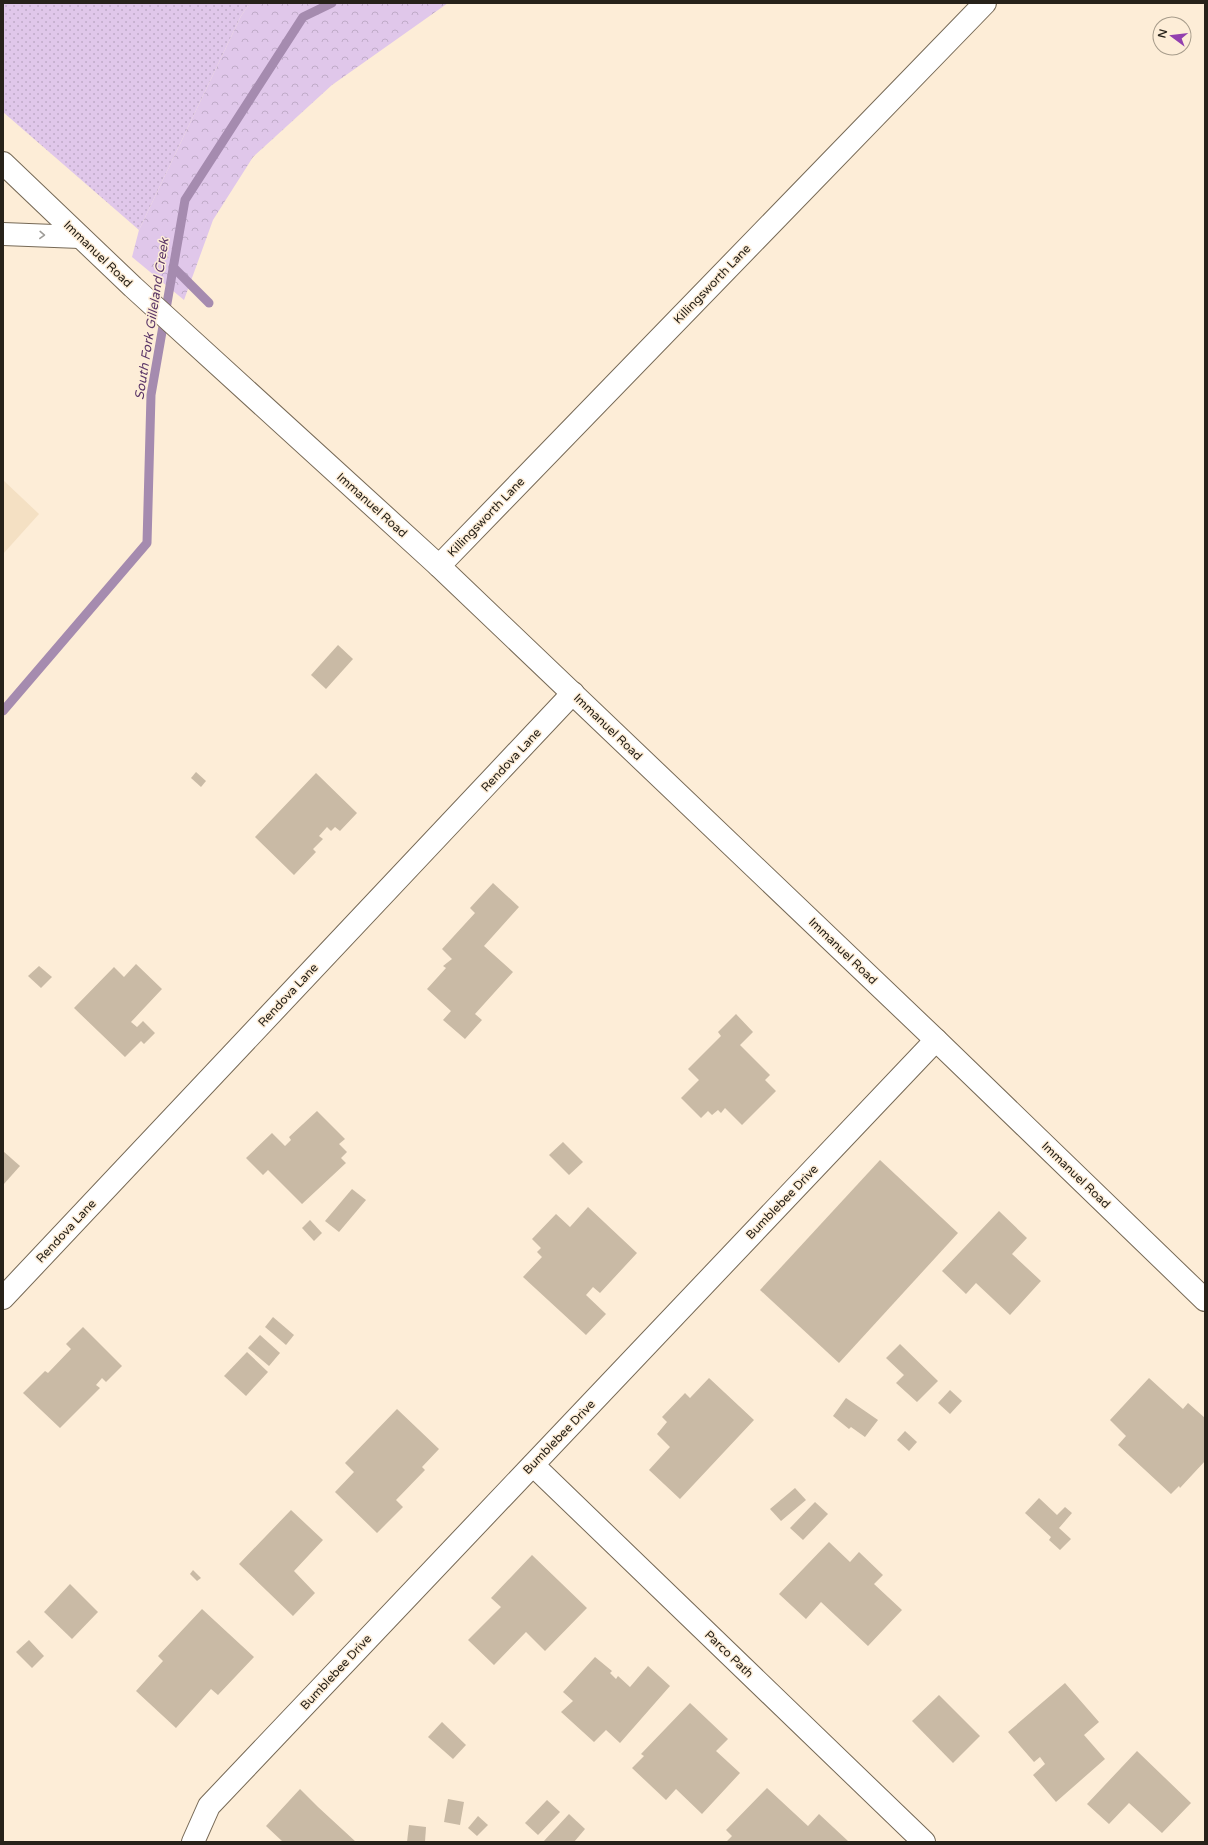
<svg xmlns="http://www.w3.org/2000/svg" width="1208" height="1845" viewBox="0 0 1208 1845" font-family="'Varela Round',sans-serif">
<defs>
<pattern id="grass-dots" width="8" height="8" patternUnits="userSpaceOnUse"><rect width="8" height="8" fill="#e0c7ea"/><path d="M2 2h.1M6 6h.1" fill="none" stroke="#c0abc8" stroke-width="1.8" stroke-linecap="round"/></pattern>
<pattern id="forest-crowns" width="20" height="18" patternUnits="userSpaceOnUse"><rect width="20" height="18" fill="#e0c7ea"/><path d="M2 6a3 3 0 1 1 6 0M12 15a3 3 0 1 1 6 0" fill="none" stroke="#c0abc8"/></pattern>
</defs>
<rect width="100%" height="100%" fill="#fdedd7"/>
<!-- built -->
<path fill="#f4e0c3" d="M3,480L39,514L3,554Z"/>
<!-- grass -->
<path fill="url(#grass-dots)" d="M3,3H250L241,16L139,230L3,112Z"/>
<!-- forest -->
<path fill="url(#forest-crowns)" d="M250,3H448L332,85L253,157L213,220L184,300L132,257L139,230L241,16Z"/>
<g fill="none" stroke-linecap="round" stroke-linejoin="round">
<!-- stream -->
<g stroke="#a58baf" stroke-width="9">
<path d="M173,267L209,303"/>
<path d="M3,711L147,543L151,395L185,200L303,17L332,3"/>
</g>
</g>
<!-- building -->
<g fill="#c9baa5">
<path d="M338,645L353,659L326,689L311,675Z"/>
<path d="M196,772L206,781L201,787L191,778Z"/>
<path d="M316,773L357,813L340,831L335,827L331,831L327,827L319,836L323,839L313,849L316,852L294,875L255,837Z"/>
<path d="M493,883L519,907L484,946L513,972L475,1014L482,1020L465,1039L443,1020L451,1011L427,989L446,968L443,966L452,959L442,949L475,913L470,908Z"/>
<path d="M136,964L162,989L131,1022L137,1027L143,1021L155,1033L144,1044L141,1041L125,1057L74,1008L114,967L124,977Z"/>
<path d="M39,966L52,977L41,988L28,976Z"/>
<path d="M736,1014L753,1032L740,1045L770,1075L765,1080L776,1091L742,1125L725,1108L721,1113L718,1110L712,1115L708,1111L701,1118L681,1098L699,1080L688,1069L721,1036L718,1032Z"/>
<path d="M317,1111L345,1139L339,1144L347,1152L341,1158L346,1163L302,1204L268,1170L263,1175L246,1158L272,1133L285,1146L291,1140L289,1137Z"/>
<path d="M563,1142L583,1162L569,1175L549,1155Z"/>
<path d="M3,1151L20,1166L3,1185Z"/>
<path d="M880,1160L958,1233L839,1363L760,1290Z"/>
<path d="M352,1189L366,1200L339,1232L325,1221Z"/>
<path d="M588,1207L637,1253L600,1293L593,1287L586,1295L606,1314L586,1335L523,1277L542,1257L537,1252L541,1248L532,1239L556,1214L570,1227Z"/>
<path d="M999,1211L1027,1238L1012,1254L1041,1281L1010,1315L976,1283L966,1294L942,1271Z"/>
<path d="M310,1220L322,1233L314,1241L302,1228Z"/>
<path d="M273,1317L294,1335L286,1345L265,1327Z"/>
<path d="M83,1327L122,1366L106,1382L102,1378L96,1385L100,1388L60,1428L23,1393L45,1371L48,1373L71,1349L66,1344Z"/>
<path d="M260,1335L280,1353L269,1366L248,1348Z"/>
<path d="M900,1344L938,1381L917,1402L896,1383L904,1375L886,1358Z"/>
<path d="M247,1352L268,1372L246,1396L224,1376Z"/>
<path d="M709,1378L754,1420L680,1499L649,1470L670,1447L657,1434L667,1422L662,1417L685,1393L690,1398Z"/>
<path d="M1149,1378L1183,1409L1188,1403L1205,1418V1461L1180,1488L1179,1486L1171,1494L1118,1445L1126,1436L1110,1420Z"/>
<path d="M950,1390L962,1401L950,1414L938,1403Z"/>
<path d="M846,1398L878,1420L865,1437L851,1427L849,1429L833,1416Z"/>
<path d="M397,1409L439,1449L422,1467L425,1470L396,1500L403,1507L377,1533L335,1492L354,1472L345,1463Z"/>
<path d="M905,1431L917,1442L909,1451L897,1440Z"/>
<path d="M795,1488L806,1500L781,1521L770,1509Z"/>
<path d="M1039,1498L1057,1515L1065,1507L1072,1513L1059,1528L1071,1539L1060,1550L1049,1540L1051,1537L1025,1513Z"/>
<path d="M815,1502L828,1514L803,1540L790,1528Z"/>
<path d="M291,1510L323,1540L294,1571L315,1593L293,1616L239,1564Z"/>
<path d="M829,1542L850,1562L859,1552L883,1575L874,1584L902,1610L868,1646L821,1602L806,1619L779,1594Z"/>
<path d="M532,1555L587,1608L545,1651L526,1632L494,1665L468,1640L501,1607L491,1598Z"/>
<path d="M193,1570L201,1578L197,1581L190,1574Z"/>
<path d="M70,1584L98,1612L72,1639L44,1612Z"/>
<path d="M202,1609L254,1657L218,1695L211,1689L176,1728L136,1691L163,1661L158,1656Z"/>
<path d="M29,1640L44,1656L32,1668L16,1652Z"/>
<path d="M595,1657L612,1671L610,1673L616,1679L618,1676L630,1687L648,1666L670,1686L620,1743L606,1730L594,1742L561,1712L573,1701L563,1692Z"/>
<path d="M1065,1683L1099,1722L1084,1735L1105,1759L1056,1802L1033,1775L1045,1764L1040,1757L1034,1762L1008,1732Z"/>
<path d="M939,1695L980,1736L953,1763L912,1721Z"/>
<path d="M690,1703L728,1739L716,1751L740,1773L702,1814L676,1789L666,1800L632,1768L644,1756L641,1754Z"/>
<path d="M442,1722L466,1745L453,1759L428,1737Z"/>
<path d="M1137,1751L1191,1803L1162,1833L1129,1803L1109,1824L1087,1804Z"/>
<path d="M767,1788L808,1826L819,1814L848,1841L726,1842L732,1836L726,1830Z"/>
<path d="M300,1789L318,1807L356,1842H283L266,1826Z"/>
<path d="M448,1799L464,1802L460,1825L444,1822Z"/>
<path d="M547,1800L560,1812L538,1835L525,1823Z"/>
<path d="M569,1814L585,1829L574,1842H543Z"/>
<path d="M478,1816L488,1825L477,1836L468,1828Z"/>
<path d="M409,1825L426,1827L425,1842H407Z"/>
</g>
<g fill="none" stroke-linecap="round" stroke-linejoin="round">
<!-- minor casing -->
<g stroke="#766956" stroke-width="24">
<g id="minor">
<path d="M3,163L133,287L439,566L936,1040L1205,1300"/>
<path d="M3,234L80,237"/>
<path d="M439,566L985,3"/>
<path d="M3,1298L573,693"/>
<path d="M533,1465L924,1842"/>
<path d="M193,1842L209,1806L936,1040"/>
</g>
</g>
<!-- minor -->
<use href="#minor" stroke="#fff" stroke-width="22"/>
</g>
<!-- one-way arrows -->
<defs><path id="oneway-chevron" d="M-2-3.5L2.5 0L-2 3.5" fill="none" stroke-width="1.6" stroke-linecap="round" stroke-linejoin="round"/></defs>
<use stroke="#9e9c98" href="#oneway-chevron" transform="translate(42 235) rotate(2)"/>
<g text-anchor="middle" dominant-baseline="central" stroke-width="3" stroke-linejoin="round" paint-order="stroke">
<!-- street labels -->
<g font-size="12" fill="#27221a" stroke="#fdedd7">
<text transform="translate(98 254) rotate(44)">Immanuel Road</text>
<text transform="translate(712 284) rotate(-46)">Killingsworth Lane</text>
<text transform="translate(372 505) rotate(42)">Immanuel Road</text>
<text transform="translate(486 517) rotate(-46)">Killingsworth Lane</text>
<text transform="translate(608 727) rotate(44)">Immanuel Road</text>
<text transform="translate(511 760) rotate(-47)">Rendova Lane</text>
<text transform="translate(843 951) rotate(44)">Immanuel Road</text>
<text transform="translate(288 995) rotate(-47)">Rendova Lane</text>
<text transform="translate(1076 1175) rotate(44)">Immanuel Road</text>
<text transform="translate(782 1202) rotate(-46)">Bumblebee Drive</text>
<text transform="translate(66 1231) rotate(-47)">Rendova Lane</text>
<text transform="translate(559 1437) rotate(-46)">Bumblebee Drive</text>
<text transform="translate(729 1654) rotate(44)">Parco Path</text>
<text transform="translate(336 1672) rotate(-47)">Bumblebee Drive</text>
</g>
<!-- water labels -->
<g font-size="13" font-style="italic" fill="#5d3869" stroke="#fdedd7">
<text transform="translate(152 319) rotate(-81)">South Fork Gilleland Creek</text>
</g>
</g>
<!-- border -->
<rect width="1208" height="1845" fill="none" stroke="#27221a" stroke-width="8"/>
<!-- north arrow -->
<g transform="translate(1172 36) rotate(285)"><circle r="19" fill="#fdedd7" stroke="#a79c8b"/>
<path d="M0-3L7 15L0 10L-7 15Z" fill="#9340af"/>
<text y="-6" font-size="11" font-weight="bold" text-anchor="middle" fill="#27221a">N</text>
</g>
</svg>
